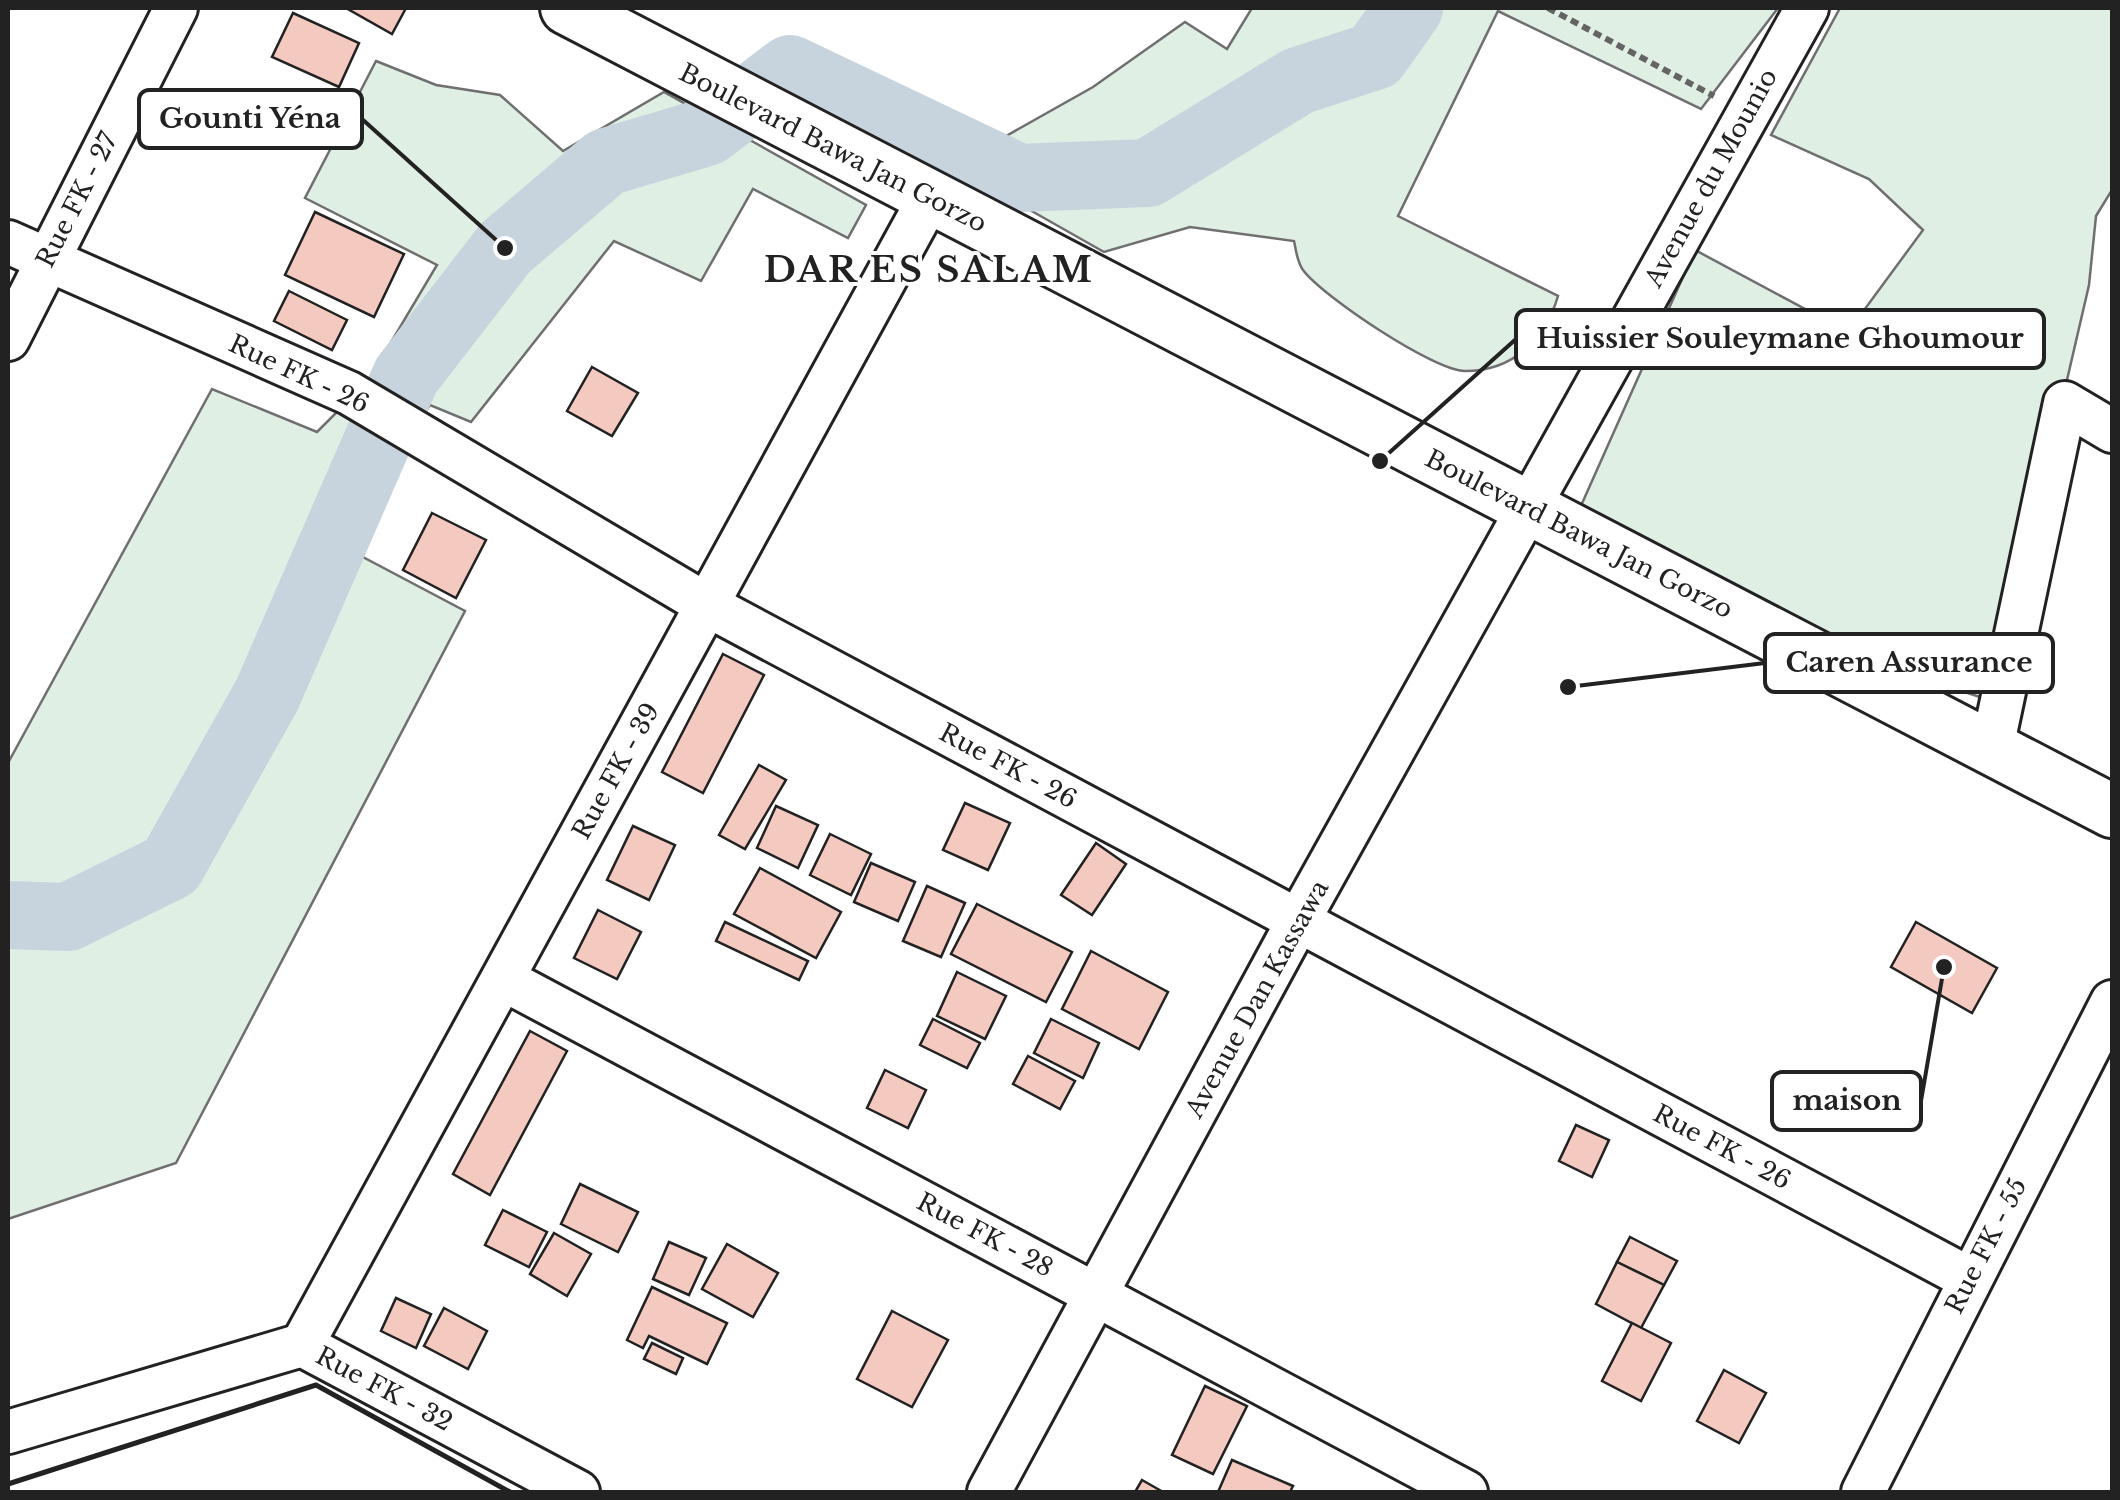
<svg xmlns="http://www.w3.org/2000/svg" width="2120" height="1500" viewBox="0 0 2120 1500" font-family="'Libre Baskerville',serif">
<rect width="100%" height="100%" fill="#fff"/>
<!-- green -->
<g fill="#e0efe3" stroke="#6f6f6f" stroke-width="2.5">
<path d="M1252,8H1778L1701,109L1498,11L1398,216L1558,296C1545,340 1513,371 1465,371C1434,371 1322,296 1303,270C1297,262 1296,250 1294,241L1190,227L1104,252L915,145L758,68L775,49L999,140L1093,87L1185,22L1227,49Z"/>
<path d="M1840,8H2112V190L2096,216L2089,285L2016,600L1986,699L1864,660L1580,508L1695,250L1848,332L1923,230L1869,179L1771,135Z"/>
<path d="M376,61L436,85L500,95L563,151L664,92L866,205L848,238L753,189L701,281L614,241L471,422L430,405L394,457L344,547L465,611L176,1163L8,1219V763L212,389L317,432L368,381L437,265L305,198Z"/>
</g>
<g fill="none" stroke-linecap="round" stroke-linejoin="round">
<!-- river -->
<path stroke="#c7d3dd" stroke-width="68" d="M8,915L68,917L171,866L267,695L406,376L505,248L606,162L707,132L790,69L1019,178L1148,173L1298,81L1375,56L1409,8"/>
</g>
<!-- building -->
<g fill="#f3c9c0" stroke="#222" stroke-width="2.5">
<path d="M346,8H406L392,34Z"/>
<path d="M293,13L359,43L339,87L272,57Z"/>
<path d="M315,212L404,254L374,317L285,275Z"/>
<path d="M289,291L347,320L332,350L274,321Z"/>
<path d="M592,367L638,393L612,436L567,411Z"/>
<path d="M432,513L486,540L456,598L403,570Z"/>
<path d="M723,654L764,675L703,793L662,772Z"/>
<path d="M759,765L786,780L745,849L719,835Z"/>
<path d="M965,803L1010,823L988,870L943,850Z"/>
<path d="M776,806L818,825L798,868L757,848Z"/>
<path d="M633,826L675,845L649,900L607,880Z"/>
<path d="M830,834L871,854L851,895L810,875Z"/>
<path d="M1096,843L1126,864L1092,915L1061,895Z"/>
<path d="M871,863L915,882L898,921L854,902Z"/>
<path d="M760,868L841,912L816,958L734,914Z"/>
<path d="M927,886L965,903L941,957L903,941Z"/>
<path d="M977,904L1072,952L1046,1002L951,954Z"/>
<path d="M598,910L641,932L617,979L574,958Z"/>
<path d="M725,922L808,961L799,980L716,941Z"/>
<path d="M1916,922L1997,968L1972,1013L1891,967Z"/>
<path d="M1091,951L1168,992L1139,1049L1062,1009Z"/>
<path d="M957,972L1006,996L985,1039L937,1016Z"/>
<path d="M933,1019L980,1043L967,1068L920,1045Z"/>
<path d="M1051,1019L1099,1043L1083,1078L1034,1053Z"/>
<path d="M530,1031L567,1051L490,1195L453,1174Z"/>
<path d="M1028,1056L1075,1081L1060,1109L1013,1084Z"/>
<path d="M885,1070L926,1090L908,1128L867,1108Z"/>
<path d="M1576,1125L1609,1140L1592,1177L1559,1161Z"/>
<path d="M580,1184L638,1212L618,1252L561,1224Z"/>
<path d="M503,1210L547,1232L529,1267L485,1245Z"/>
<path d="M554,1233L591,1254L567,1296L530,1274Z"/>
<path d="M1630,1237L1677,1261L1664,1285L1617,1262Z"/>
<path d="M669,1242L706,1258L689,1295L653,1279Z"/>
<path d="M727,1244L778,1273L753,1317L702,1289Z"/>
<path d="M1617,1262L1664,1285L1641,1328L1596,1304Z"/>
<path d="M652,1287L727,1323L707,1364L649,1336L643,1348L627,1340Z"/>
<path d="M396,1298L431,1314L416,1348L381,1331Z"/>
<path d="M444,1308L487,1331L468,1369L424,1346Z"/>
<path d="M892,1311L948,1340L912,1407L857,1379Z"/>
<path d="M1632,1323L1671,1343L1641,1401L1602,1381Z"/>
<path d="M652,1343L683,1358L676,1374L644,1359Z"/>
<path d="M1724,1370L1766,1393L1739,1443L1697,1421Z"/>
<path d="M1205,1386L1247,1406L1213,1474L1172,1455Z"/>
<path d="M1232,1460L1293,1486L1290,1492H1218Z"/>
<path d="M1142,1480L1163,1492H1135Z"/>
</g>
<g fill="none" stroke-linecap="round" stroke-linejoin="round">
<!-- minor casing -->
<g stroke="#222" stroke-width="48">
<g id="minor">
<path d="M8,242L349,393L707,605L1968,1278"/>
<path d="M8,339L176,8"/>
<path d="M1992,748L2065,403L2112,431"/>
<path d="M503,979L1466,1492"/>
<path d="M302,1345L930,197"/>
<path d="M8,1432L302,1345L578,1492"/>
<path d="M989,1492L1298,921L1807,8"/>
<path d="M1863,1492L2112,1002"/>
</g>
</g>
<!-- major casing -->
<g stroke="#222" stroke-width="58">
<path id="major" d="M567,8L2112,811"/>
</g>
<!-- path -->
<path stroke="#646464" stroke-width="6" stroke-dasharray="8 5" stroke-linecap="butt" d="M1548,8L1714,96"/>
<!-- minor -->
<use href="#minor" stroke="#fff" stroke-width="42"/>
<!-- major -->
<use href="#major" stroke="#fff" stroke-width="52"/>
<!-- wall -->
<path stroke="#222" stroke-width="5" d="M8,1484L316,1385L510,1492"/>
</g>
<g text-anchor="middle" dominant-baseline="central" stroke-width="8" stroke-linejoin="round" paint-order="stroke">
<!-- street labels -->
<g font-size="25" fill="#222" stroke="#fff">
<text transform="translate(833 148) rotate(27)">Boulevard Bawa Jan Gorzo</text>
<text transform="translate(1711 178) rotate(-61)">Avenue du Mounio</text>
<text transform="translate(77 200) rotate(-63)">Rue FK - 27</text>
<text transform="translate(299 374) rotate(25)">Rue FK - 26</text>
<text transform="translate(1579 534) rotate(27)">Boulevard Bawa Jan Gorzo</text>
<text transform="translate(1008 766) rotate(28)">Rue FK - 26</text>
<text transform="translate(616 771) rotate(-61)">Rue FK - 39</text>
<text transform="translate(1257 999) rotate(-61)">Avenue Dan Kassawa</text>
<text transform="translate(1722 1147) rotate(28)">Rue FK - 26</text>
<text transform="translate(985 1235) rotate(28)">Rue FK - 28</text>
<text transform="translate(1986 1246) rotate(-63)">Rue FK - 55</text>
<text transform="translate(384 1389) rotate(28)">Rue FK - 32</text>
</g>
<!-- district labels -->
<g font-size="35" font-weight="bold" letter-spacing="2.5" fill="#222" stroke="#fff">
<text x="929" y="269">DAR ES SALAM</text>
</g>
</g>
<!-- callouts -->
<path fill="none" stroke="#222" stroke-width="4" d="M505 248L362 119M1380 461L1516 339M1568 687L1765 663M1944 967L1921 1101"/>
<g fill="#222" stroke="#fff" stroke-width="4">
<circle cx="505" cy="248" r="10"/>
<circle cx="1380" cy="461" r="10"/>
<circle cx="1568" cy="687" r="10"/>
<circle cx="1944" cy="967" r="10"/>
</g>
<g fill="#fff" stroke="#222" stroke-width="4">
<rect x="139" y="90" width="223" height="58" rx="10"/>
<rect x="1516" y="310" width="528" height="58" rx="10"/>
<rect x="1765" y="634" width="288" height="58" rx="10"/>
<rect x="1772" y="1072" width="149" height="58" rx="10"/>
</g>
<g font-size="28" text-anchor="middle" font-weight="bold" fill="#222">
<text x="250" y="128">Gounti Yéna</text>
<text x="1780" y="348">Huissier Souleymane Ghoumour</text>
<text x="1909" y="672">Caren Assurance</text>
<text x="1847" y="1110">maison</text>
</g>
<!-- border -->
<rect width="2120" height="1500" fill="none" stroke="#222222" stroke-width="20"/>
</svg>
